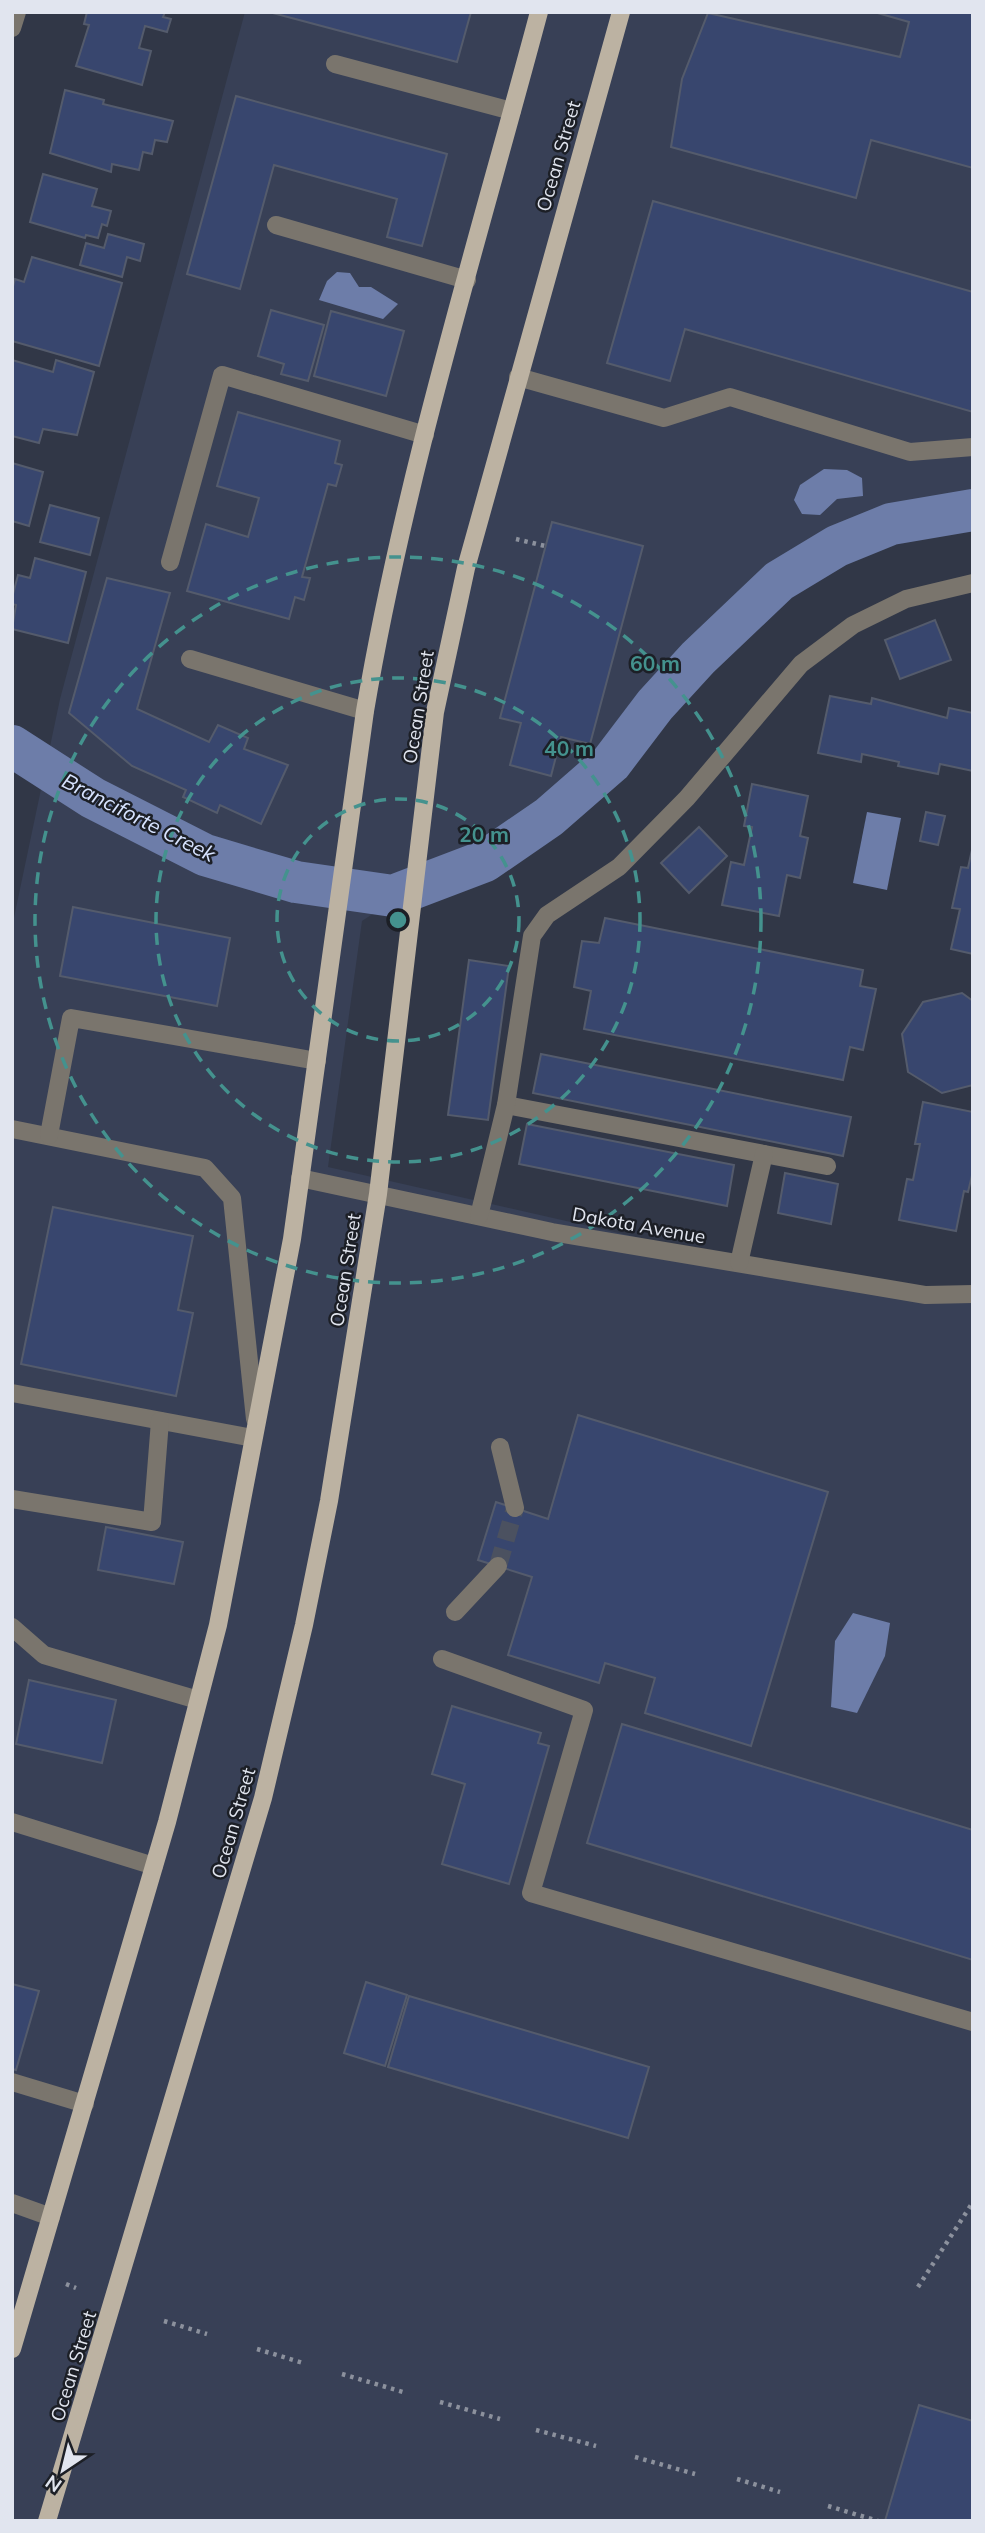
<svg xmlns="http://www.w3.org/2000/svg" width="985" height="2533" viewBox="0 0 985 2533" font-family="Mulish,sans-serif">
<rect width="100%" height="100%" fill="#313747"/>
<!-- built -->
<path fill="#384056" d="M245,12H973V507L940,509L839,541L770,591L609,773L539,831L482,862L400,896L362,921L328,1167L813,1277L973,1301V2521H12V927L60,699Z"/>
<!-- water -->
<g fill="#6d7da9">
<path d="M337,272L350,273L359,287H371L398,304L383,319L319,300L327,281Z"/>
<path d="M824,469L847,470L862,478L863,496L837,499L820,515L802,514L794,500L800,485Z"/>
<path d="M867,812L901,818L887,890L853,883Z"/>
<path d="M853,1613L890,1623L885,1656L857,1713L831,1707L835,1641Z"/>
</g>
<g fill="none" stroke-linecap="round" stroke-linejoin="round">
<!-- canal -->
<path stroke="#6d7da9" stroke-width="42" d="M12,746L93,798L205,855L296,882L393,896L485,861L549,817L611,763L655,705L698,658L779,581L837,546L891,524L973,510"/>
</g>
<!-- building -->
<g fill="#38466e" stroke="#545b6c" stroke-width="2">
<path d="M87,12H165L163,17L171,19L167,32L145,26L139,48L151,51L142,85L76,66L89,25L84,24Z"/>
<path d="M269,12H471L457,62Z"/>
<path d="M874,12L973,13V168L871,140L856,198L671,147L682,79L708,13L900,57L909,22Z"/>
<path d="M65,90L104,100L103,104L173,121L167,142L155,140L152,154L143,152L139,170L112,164L111,172L50,153Z"/>
<path d="M236,96L447,154L422,246L387,237L397,199L274,165L240,289L187,274Z"/>
<path d="M43,174L97,189L92,206L111,211L107,226L102,224L98,238L86,235L85,238L30,222Z"/>
<path d="M653,201L973,292V412L685,329L670,381L607,363Z"/>
<path d="M108,234L144,244L140,261L127,257L122,277L80,265L86,243L104,248Z"/>
<path d="M32,257L122,283L99,366L12,341V290L15,279L24,282Z"/>
<path d="M271,310L324,325L308,381L281,374L284,364L258,356Z"/>
<path d="M331,311L404,331L386,396L314,376Z"/>
<path d="M12,360L53,372L56,360L94,372L77,435L43,429L39,443L12,436Z"/>
<path d="M238,412L340,441L335,463L342,465L336,486L328,484L302,577L310,578L304,600L295,597L289,619L187,591L206,524L248,537L259,498L217,486Z"/>
<path d="M12,463L43,472L29,526L12,521Z"/>
<path d="M50,505L99,518L90,555L40,542Z"/>
<path d="M552,522L643,546L590,744L561,737L551,776L510,765L521,723L500,718Z"/>
<path d="M35,558L86,572L68,643L12,629L16,605L12,604V598L18,575L30,578Z"/>
<path d="M107,578L170,593L137,709L209,742L218,725L248,738L244,749L288,765L261,824L220,805L217,813L183,797L186,790L132,766L69,713Z"/>
<path d="M935,620L951,660L900,679L885,640Z"/>
<path d="M830,696L871,704L872,698L947,718L949,708L973,713V771L940,764L938,774L898,766L899,762L862,754L861,762L818,753Z"/>
<path d="M752,784L808,796L800,836L808,838L800,878L787,875L779,916L722,905L731,862L744,865L752,827L744,826Z"/>
<path d="M926,812L945,816L938,845L920,841Z"/>
<path d="M699,827L727,856L689,893L661,863Z"/>
<path d="M973,845V954L951,949L960,909L952,908L961,867L968,868Z"/>
<path d="M73,907L230,938L217,1006L60,976Z"/>
<path d="M605,918L863,970L860,986L876,989L863,1050L850,1047L843,1080L584,1029L591,991L574,987L582,941L599,943Z"/>
<path d="M469,960L509,966L488,1120L448,1115Z"/>
<path d="M962,993L973,1001V1085L942,1093L908,1072L902,1034L923,1002Z"/>
<path d="M541,1054L851,1117L843,1156L533,1093Z"/>
<path d="M923,1102L973,1112V1171L968,1192L964,1191L956,1231L899,1220L907,1179L913,1180L920,1144H915Z"/>
<path d="M527,1124L734,1165L727,1206L519,1164Z"/>
<path d="M785,1173L838,1184L831,1224L778,1213Z"/>
<path d="M53,1207L193,1236L178,1310L193,1313L176,1396L21,1364Z"/>
<path d="M578,1415L828,1492L751,1746L645,1713L655,1678L605,1663L599,1683L508,1655L532,1577L478,1560L496,1502L548,1519Z"/>
<path d="M106,1527L183,1542L174,1584L98,1570Z"/>
<path d="M29,1680L116,1700L102,1763L16,1744Z"/>
<path d="M452,1706L541,1733L538,1743L549,1746L509,1884L442,1864L465,1784L432,1774Z"/>
<path d="M622,1724L973,1830V1960L587,1843Z"/>
<path d="M366,1982L407,1995L385,2066L344,2053Z"/>
<path d="M12,1984L39,1991L16,2070L12,2069Z"/>
<path d="M409,1996L649,2067L628,2138L388,2067Z"/>
<path d="M919,2405L973,2421V2521H885Z"/>
</g>
<g fill="none" stroke-linecap="round" stroke-linejoin="round">
<!-- minor-tunnel -->
<path stroke="#4b5160" stroke-width="18" stroke-dasharray="18 9" stroke-linecap="butt" d="M498,1566L515,1508"/>
<!-- path -->
<g stroke="#8c919d" stroke-width="4.5" stroke-dasharray="3.5 5" stroke-linecap="butt">
<path d="M516,539L545,546"/>
<path d="M66,2284L76,2288"/>
<path d="M918,2287L973,2202"/>
<path d="M164,2321L207,2334"/>
<path d="M257,2349L303,2363"/>
<path d="M342,2374L403,2392"/>
<path d="M440,2402L500,2419"/>
<path d="M536,2430L596,2446"/>
<path d="M635,2457L695,2474"/>
<path d="M737,2479L780,2492"/>
<path d="M828,2506L878,2521"/>
</g>
<!-- minor -->
<g stroke="#7a756d" stroke-width="18">
<path d="M12,28L17,12"/>
<path d="M335,64L512,111"/>
<path d="M276,225L467,280"/>
<path d="M518,377L664,418L730,397L910,452L973,447"/>
<path d="M170,562L222,375L425,435"/>
<path d="M190,659L365,711"/>
<path d="M506,1105L827,1166"/>
<path d="M12,1129L205,1168L232,1198L255,1419"/>
<path d="M49,1135L71,1018L317,1061"/>
<path d="M300,1178L552,1232L926,1295L973,1294"/>
<path d="M479,1216L506,1105L532,936L547,915L619,867L687,798L801,664L853,625L906,599L973,583"/>
<path d="M739,1263L764,1154"/>
<path d="M12,1393L253,1438"/>
<path d="M500,1447L515,1508"/>
<path d="M12,1499L152,1522L160,1421"/>
<path d="M455,1612L498,1566"/>
<path d="M12,1627L44,1655L198,1700"/>
<path d="M442,1659L584,1710L531,1893L973,2022"/>
<path d="M12,1822L154,1866"/>
<path d="M12,2082L85,2104"/>
<path d="M12,2203L51,2217"/>
</g>
<!-- major -->
<g stroke="#bcb2a2" stroke-width="18">
<path d="M12,2349L167,1822L218,1625L292,1239L365,711C405,475 477,244 539,12"/>
<path d="M47,2521L263,1798L304,1625L329,1501L378,1194L435,712L466,568L621,12"/>
</g>
</g>
<!-- distance rings -->
<g fill="none" stroke="#44928e" stroke-width="3.5" stroke-dasharray="12 9">
<circle cx="398" cy="920" r="121"/>
<circle cx="398" cy="920" r="242"/>
<circle cx="398" cy="920" r="363"/>
</g>
<g text-anchor="middle" dominant-baseline="central" stroke-width="5" stroke-linejoin="round" paint-order="stroke">
<!-- street labels -->
<g font-size="19" fill="#e1e5ef" stroke="#1c1f26">
<text transform="translate(558 156) rotate(-74)">Ocean Street</text>
<text transform="translate(418 707) rotate(-81)">Ocean Street</text>
<text transform="translate(639 1225) rotate(10)">Dakota Avenue</text>
<text transform="translate(345 1270) rotate(-81)">Ocean Street</text>
<text transform="translate(233 1823) rotate(-74)">Ocean Street</text>
<text transform="translate(73 2366) rotate(-73)">Ocean Street</text>
</g>
<!-- water labels -->
<g font-size="21" font-style="italic" fill="#d7e3ff" stroke="#1c1f26">
<text transform="translate(139 817) rotate(27)">Branciforte Creek</text>
</g>
</g>
<circle cx="398" cy="920" r="10" fill="#44928e" stroke="#1c1f26" stroke-width="3.5"/>
<g font-size="21" text-anchor="middle" font-weight="bold" fill="#44928e" stroke="#1c1f26" stroke-width="5" stroke-linejoin="round" paint-order="stroke">
<text x="655" y="671">60 m</text>
<text x="569" y="756">40 m</text>
<text x="484" y="842">20 m</text>
</g>
<!-- border -->
<rect width="985" height="2533" fill="none" stroke="#e1e5ef" stroke-width="28"/>
<!-- north arrow -->
<g transform="translate(63 2470) rotate(215)" stroke="#1c1f26" stroke-width="5" paint-order="stroke">
<path d="M0-5L12 26L0 18L-12 26Z" fill="#e1e5ef"/>
<text y="-10" font-size="19" font-weight="bold" text-anchor="middle" fill="#e1e5ef">N</text>
</g>
</svg>
